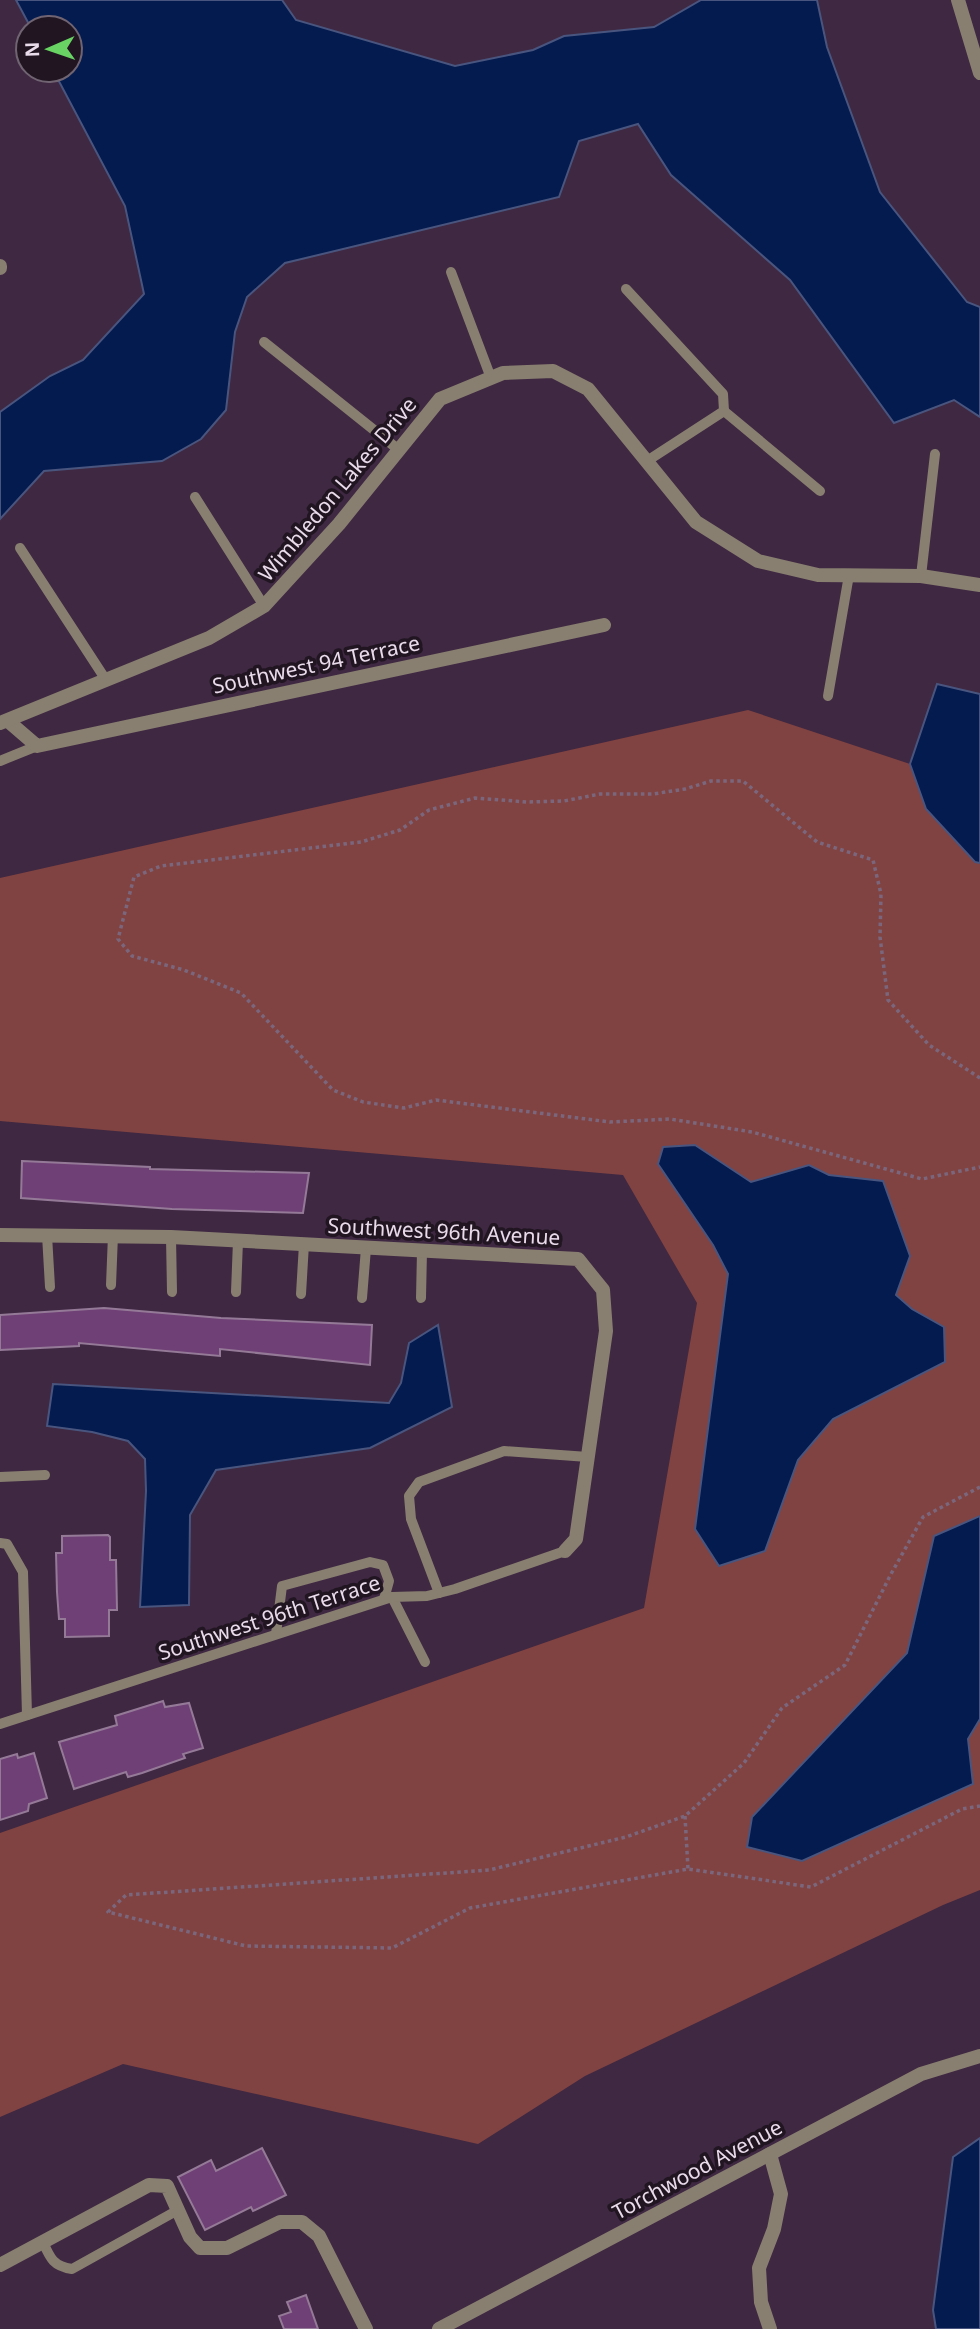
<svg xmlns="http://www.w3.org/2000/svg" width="980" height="2329" viewBox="0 0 980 2329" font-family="'Noto Sans',sans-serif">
<rect width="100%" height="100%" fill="#3f2842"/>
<!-- green -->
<path fill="#814341" d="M937,684L980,694V1890L943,1905L585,2076L478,2144L123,2064L0,2117V1833L644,1608L697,1303L623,1175L0,1121V878L748,710L910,764Z"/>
<!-- water -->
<g fill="#041b4f" stroke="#49557e" stroke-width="2">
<path d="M16,0H282L296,20L455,66L533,50L564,36L654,27L701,0H817L827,47L880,192L967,302L980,307V417L954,400L894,423L790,280L671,175L638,124L579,141L559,197L285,263L247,297L235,332L226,410L201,439L162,461L44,471L0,519V412L50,376L83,360L144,294L125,206L53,70H70V28H31Z"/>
<path d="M937,684L980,694V863L975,862L926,809L910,764Z"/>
<path d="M695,1145L751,1182L809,1165L829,1175L883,1181L910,1256L896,1295L912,1309L944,1327L945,1362L833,1419L798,1460L765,1551L719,1566L695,1529L728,1274L713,1245L658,1164L663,1147Z"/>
<path d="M438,1325L452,1407L370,1448L216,1470L190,1515L189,1605L140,1607L146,1491L145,1459L128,1441L92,1432L47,1426L53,1384L389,1403L401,1383L409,1343Z"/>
<path d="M980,1516V1719L968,1739L973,1784L802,1861L747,1847L752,1817L907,1653L934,1536Z"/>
<path d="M980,2138V2329H936L933,2310L953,2157Z"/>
</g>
<!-- building -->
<g fill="#6f4075" stroke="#957a98" stroke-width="2">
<path d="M22,1161L150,1167V1169L309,1173L303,1213L172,1209L21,1198Z"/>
<path d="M104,1308L221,1318L372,1325L370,1365L220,1349V1356L79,1343V1346L0,1350V1315Z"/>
<path d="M108,1535L110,1537V1560H116L117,1610H109V1636L65,1637V1619H59L57,1592L56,1553H62V1536Z"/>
<path d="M163,1701L165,1707L189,1703L203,1748L183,1754L185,1758L142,1773L128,1777L126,1772L74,1789L59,1742L117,1725L115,1716Z"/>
<path d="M34,1753L47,1798L29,1804L28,1811L0,1820V1759L17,1754L18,1758Z"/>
<path d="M262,2148L286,2195L253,2211L251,2207L205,2230L178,2177L211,2160L216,2171Z"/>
<path d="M306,2295L318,2329H284L279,2316L291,2312L287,2302Z"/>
</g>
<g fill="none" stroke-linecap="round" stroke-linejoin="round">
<!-- path -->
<g stroke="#7b677d" stroke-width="3.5" stroke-dasharray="3.5 3.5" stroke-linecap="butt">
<path d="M980,1078L929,1045L888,1000L880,937L881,894L873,860L817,842L743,781H711L685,789L653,794H600L564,801L527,802L475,798L429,810L400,830L361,842L161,866L134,877L118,939L132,956L184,970L241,993L333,1090L363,1102L404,1108L436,1100L610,1122L670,1119L752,1132L922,1179L980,1167"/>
<path d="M980,1487L923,1517L891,1574L845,1665L782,1708L744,1763L685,1816L626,1837L489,1870L126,1895L108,1912L246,1946L392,1948L470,1908L688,1869L811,1887L962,1809L980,1806"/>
<path d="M685,1816L688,1869"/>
</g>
<!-- service -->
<g stroke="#887f70" stroke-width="10">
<path d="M451,272L491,378"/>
<path d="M626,289L723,394L724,411L647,461"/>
<path d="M264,342L399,450"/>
<path d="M724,411L820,491"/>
<path d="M195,497L264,606"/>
<path d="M20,548L106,680"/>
<path d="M921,576L935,454"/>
<path d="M828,696L849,575"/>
<path d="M0,761L37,746"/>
<path d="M47,1235L50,1287"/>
<path d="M171,1237L172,1292"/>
<path d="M111,1285L113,1235"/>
<path d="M236,1292L238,1241"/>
<path d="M301,1294L304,1244"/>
<path d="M362,1298L366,1248"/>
<path d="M421,1298L422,1251"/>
<path d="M0,1477L45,1475"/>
<path d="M0,1543L7,1544L23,1572L27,1715"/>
<path d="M439,1593L411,1519L409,1496L419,1482L504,1451L588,1457"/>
<path d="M392,1597L425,1662"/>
<path d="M276,1634L282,1586L370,1562L383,1565L389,1581L384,1599"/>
<path d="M0,1724L392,1597L427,1596L455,1589L565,1551"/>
<path d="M43,2242C50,2258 53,2266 72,2269L178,2210"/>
</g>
<!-- minor -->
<g stroke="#887f70" stroke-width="14">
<path d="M958,0L980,73"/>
<path d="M0,266V268"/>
<path d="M8,721L37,746L604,625"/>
<path d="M0,723L209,638L264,606L339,524L440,399L503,373L553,371L588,389L696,522L758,561L818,575L921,576L980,585"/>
<path d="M0,1235L171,1237L578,1259L603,1290L606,1331L576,1539L565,1551"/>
<path d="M770,2154L781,2194L774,2229L759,2268L761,2302L770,2329"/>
<path d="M0,2265L149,2185L167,2186L190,2237L200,2248H227L280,2222H302L319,2236L366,2329"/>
<path d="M439,2329L921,2074L980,2056"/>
</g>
</g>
<g text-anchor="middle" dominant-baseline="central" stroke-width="7" stroke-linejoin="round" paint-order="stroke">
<!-- street labels -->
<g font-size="21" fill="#eadbeb" stroke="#201521">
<text transform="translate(337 489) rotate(-50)">Wimbledon Lakes Drive</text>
<text transform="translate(316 664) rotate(-12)">Southwest 94 Terrace</text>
<text transform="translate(444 1231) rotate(3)">Southwest 96th Avenue</text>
<text transform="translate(269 1617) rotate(-18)">Southwest 96th Terrace</text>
<text transform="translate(697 2169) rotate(-28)">Torchwood Avenue</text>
</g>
</g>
<!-- north arrow -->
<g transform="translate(49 49) rotate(268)"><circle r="33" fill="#201521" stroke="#716472" stroke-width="2"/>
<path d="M0-5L12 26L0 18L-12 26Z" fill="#69d464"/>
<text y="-10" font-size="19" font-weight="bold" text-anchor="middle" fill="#eadbeb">N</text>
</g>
</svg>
